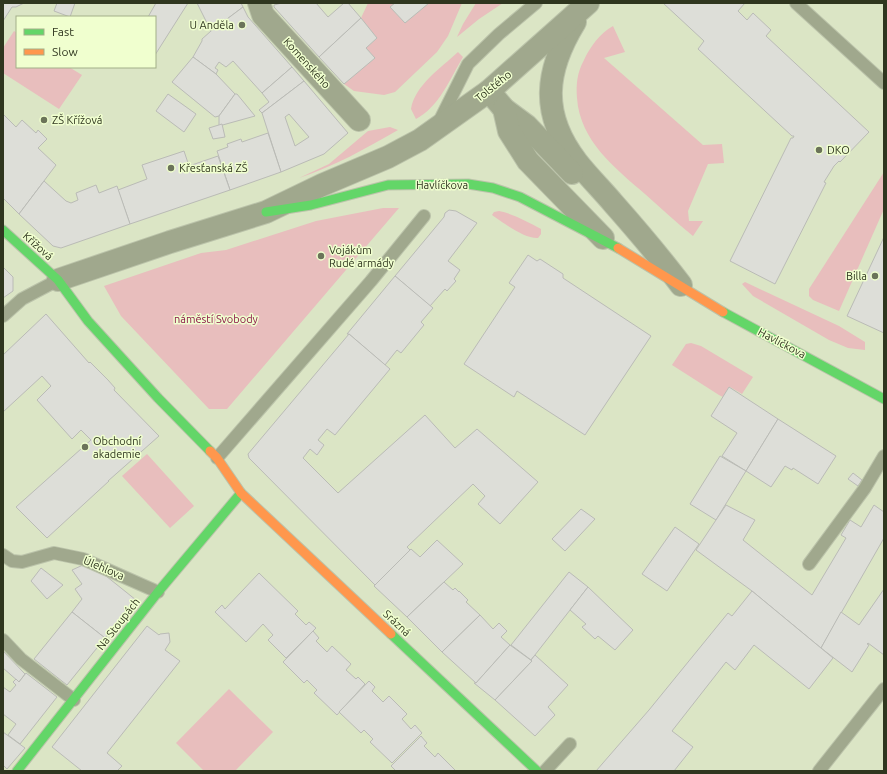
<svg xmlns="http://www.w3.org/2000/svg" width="887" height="774" viewBox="0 0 887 774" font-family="Ubuntu,sans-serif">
<rect width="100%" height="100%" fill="#dbe5c5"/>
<!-- green -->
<g fill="#e8bebd">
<path d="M368,3H395L390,7L405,23L429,3H462L448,36L437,52L395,92L384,95L354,91L344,84L375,58L366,48L377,38L361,18Z"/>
<path d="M476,3H503L479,19L457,37L463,24Z"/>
<path d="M613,26L625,52L604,58L703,145L722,144L724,163L708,164L688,211L689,221H703L693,236C677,223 661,208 645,194C615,168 580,141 577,98C576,84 577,73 584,60C590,47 600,33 613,26Z"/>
<path d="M14,31L17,33V67H69L82,75L59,109L3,73V48Z"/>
<path d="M458,52L463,57C450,79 439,107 416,119L411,109C415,85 441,68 458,52Z"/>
<path d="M390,127L398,130C365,149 335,166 299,178L329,164L368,131Z"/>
<path d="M884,172V209L839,311L813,300L809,296V289Z"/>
<path d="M383,208H399L227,409H209L121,316L104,286L201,253L226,250L316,221Z"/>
<path d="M499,211C514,214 528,222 541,229V234L538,238C525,239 502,222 492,215L494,212Z"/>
<path d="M745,282L839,326L865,342V350L848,348L829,340L753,296L742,284Z"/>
<path d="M691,343L701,346L753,377L742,394L730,387L723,397L719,395L672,365L686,344Z"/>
<path d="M147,454L194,506L170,528L122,476Z"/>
<path d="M229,689L273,732L235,771H204L176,743Z"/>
</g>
<!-- building -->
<g fill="#ddded8" stroke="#babbb6" fill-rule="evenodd">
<path d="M3,3H24L16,7H12L3,21Z"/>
<path d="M57,3H75L70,17L54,11Z"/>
<path d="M156,3H188L155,55V17H148Z"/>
<path d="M197,3H241L243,7L211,31Z"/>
<path d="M282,3H316L328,17L344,3H348L361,18L319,57L274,7V5Z"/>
<path d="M395,3H429L405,23L390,7Z"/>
<path d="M663,3H745L738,11L747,20L753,13L771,30L766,36L869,132L840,162L839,161L834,166L824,182L826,183L775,284L730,261L791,138H793L794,136H792L698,49L704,41Z"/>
<path d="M243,7L248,17L292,67L262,93L233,61L226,67L219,62L215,68L218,70L216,74L193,57L202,41V39L211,31Z"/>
<path d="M361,18L377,38L366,48L375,58L344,84L319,57Z"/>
<path d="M193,57L216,74L235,94L219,116L215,117L172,82Z"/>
<path d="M292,67L304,81L262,113L259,110L269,102L262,93Z"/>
<path d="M304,81L348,133L324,154L281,172L262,113ZM289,114L309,137L295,146L285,117Z"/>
<path d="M168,94L196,114L184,132L156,111Z"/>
<path d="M235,94H237L255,116L219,126V116Z"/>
<path d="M3,114L16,127L22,120L36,133L38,130L47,139L38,148L56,165L19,214L3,198Z"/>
<path d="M222,124L225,137L213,139L209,128Z"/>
<path d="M268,133L281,172L230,190L217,151L228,147L227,144L241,139L242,142Z"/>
<path d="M184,151L189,166L218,156L230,190L130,224L118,190L147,179L142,165Z"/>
<path d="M44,181L66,201L71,203L78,200L76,193L96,185L99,193L117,186L130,224L61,248L53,246L19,214Z"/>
<path d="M449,210L456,211L477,223L448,261L460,270L454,279L456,281L447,291L445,289L430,306L395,276L444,217L445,213Z"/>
<path d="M884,237V333L847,316Z"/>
<path d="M528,255L537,261L540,259L563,274V278L651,336L585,435L517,391L514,397L464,364L515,287L509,283Z"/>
<path d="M3,267L13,277V291L3,298Z"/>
<path d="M395,276L433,308L421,322L424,325L401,353L397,350L385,365L349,334H347Z"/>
<path d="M46,314L89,363L90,362L108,380L115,388L114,390L159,436L108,481H109L47,538L16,507L91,440L81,430L72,439L37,400L51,386L42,376L3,412V355Z"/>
<path d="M349,334L390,369L335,435L327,429L318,440L324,445L317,455L310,449L303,458L338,493L425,415L455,448L477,429L538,482L500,524L478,504L485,496L473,484L407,547L410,550L375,585L249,458L248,454Z"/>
<path d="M729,387L778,419L746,471L722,456L737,433L711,416Z"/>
<path d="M778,419L836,456L818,484L793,468L792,470L785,466L771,487L746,471Z"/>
<path d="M720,456L746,471L716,520L690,504Z"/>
<path d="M853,473L862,480L858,486L848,479Z"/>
<path d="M726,505L755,520L743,540L812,595L846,538L841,535L850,520L861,527L874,505L884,512V538L821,648L752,591L696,550Z"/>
<path d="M581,509L595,519L565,551L552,539Z"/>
<path d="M675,527L699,544L667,591L642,574Z"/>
<path d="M437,540L463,564L407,617L374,586L411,549L420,557Z"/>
<path d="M83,565L101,572L136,600L105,638L72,612L82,599L75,589L82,584L72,570Z"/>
<path d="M41,568L63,585L47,599L31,581Z"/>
<path d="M569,572L588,587L531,660L511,645Z"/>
<path d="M259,573L298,611L295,614L306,625L309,622L316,628L286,658L268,640L273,635L263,624L246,642L215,612L222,605L225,609Z"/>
<path d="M444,582L453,590L455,588L459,592V591L468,600L466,602L480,615L442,652L407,617Z"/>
<path d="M588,587L633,630L615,650L598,636L595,639L582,627L586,624L570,610Z"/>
<path d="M884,589V655L868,643L867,644L869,645L852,672L821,648L841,612L859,625Z"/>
<path d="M752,591L833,658L809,689L754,645L735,670L726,662L672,731L693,747L674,771H596L649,710L728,613L732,616Z"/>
<path d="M72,612L105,638L67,685L34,659Z"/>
<path d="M480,615L493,629L499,623L507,631L501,637L510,645L476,683L442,652Z"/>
<path d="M147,626L159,635L160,634L169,633L170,642L165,650L180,661L107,753L122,766L117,771H82L52,747Z"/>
<path d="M313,631L319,638L316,641L327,652L332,646L351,664L346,670L356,679L358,677L365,684L337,715L314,693L317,690L307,680L304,683L283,662Z"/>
<path d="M510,645L532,661L495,700L474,683H476Z"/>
<path d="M3,651L25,674L19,682L3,668Z"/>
<path d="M535,655L568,685L548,707L555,715L535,736L495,700L532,661L531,660Z"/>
<path d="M26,673L57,697L20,744L8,735L16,724L3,714V687L10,692L16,685L13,682L16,679L19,682Z"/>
<path d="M369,681L375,687L372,691L383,702L389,696L407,714L402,719L411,729L415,725L422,733L392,763L370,742L373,739L364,730L361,733L339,712Z"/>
<path d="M3,732L25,748L7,769L3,765Z"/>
<path d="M421,736L427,743L424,746L435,757L438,753L456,771H396L391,766Z"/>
</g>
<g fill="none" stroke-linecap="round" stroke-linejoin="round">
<!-- lane casing -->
<g stroke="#bbc3aa" stroke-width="14">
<g id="lane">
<path d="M796,3L884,83"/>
<path d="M439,122L468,64L499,34L536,3"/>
<path d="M3,316L22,299L58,280"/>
<path d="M217,458L371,281L424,216"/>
<path d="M3,555L12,561L22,562L54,553L83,559L158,592"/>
<path d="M809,564L865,488L884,456"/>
<path d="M3,640L21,659L74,700"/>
<path d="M545,771L570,744"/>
<path d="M819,771L884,689"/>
</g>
</g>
<!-- street casing -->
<g stroke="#bbc3aa" stroke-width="24">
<g id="street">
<path d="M259,3L263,15L359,120"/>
<path d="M575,22C545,71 540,114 577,162C588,176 601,189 613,203C636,229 659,256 681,285"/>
<path d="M489,91L504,109L527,126L572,173"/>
<path d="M504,109L509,131L528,161L603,238"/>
<path d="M58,280L170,242L266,212L322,185L388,157L420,140L489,91L588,3"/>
</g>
</g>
<!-- fast casing -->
<g stroke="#bbc3aa" stroke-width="11">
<g id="fast">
<path d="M266,212L311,205L388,185L468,184L493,188L520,197L618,248"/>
<path d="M3,230L58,280L88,321L158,398L210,451"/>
<path d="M723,312L884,399"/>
<path d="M391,634L537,771"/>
<path d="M17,771L158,592L241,493"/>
</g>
</g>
<!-- slow casing -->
<g stroke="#bbc3aa" stroke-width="11">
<g id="slow">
<path d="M618,248L723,312"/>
<path d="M210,451L217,458L241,493L391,634"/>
</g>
</g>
<!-- lane -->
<use href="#lane" stroke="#a0a88d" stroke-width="12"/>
<!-- street -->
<use href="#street" stroke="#a0a88d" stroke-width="22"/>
<!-- fast -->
<use href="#fast" stroke="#63d668" stroke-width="9"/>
<!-- slow -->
<use href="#slow" stroke="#ff974d" stroke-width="9"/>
</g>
<!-- markers -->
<g fill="#6b7359" stroke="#f0ffcf" stroke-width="1.5">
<circle cx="242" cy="25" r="4"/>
<circle cx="44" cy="120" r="4"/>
<circle cx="819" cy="150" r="4"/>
<circle cx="171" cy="168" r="4"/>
<circle cx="321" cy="256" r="4"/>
<circle cx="875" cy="276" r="4"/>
<circle cx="85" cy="447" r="4"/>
</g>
<g text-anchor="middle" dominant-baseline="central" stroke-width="3" stroke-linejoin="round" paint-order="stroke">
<!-- poi labels -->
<g font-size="11" fill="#2f361f" stroke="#f0ffcf" text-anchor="start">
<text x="234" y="25" text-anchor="end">U Anděla</text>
<text x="52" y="120">ZŠ Křížová</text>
<text x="827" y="150">DKO</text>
<text x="179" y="168">Křesťanská ZŠ</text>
<text x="329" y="250">Vojákům<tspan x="329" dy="13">Rudé armády</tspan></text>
<text x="867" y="276" text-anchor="end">Billa</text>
<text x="93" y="441">Obchodní<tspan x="93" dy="13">akademie</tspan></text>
</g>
<!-- street labels -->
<g font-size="11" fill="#2f361f" stroke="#f0ffcf">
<text transform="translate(307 63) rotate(48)">Komenského</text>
<text transform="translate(493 86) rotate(-39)">Tolstého</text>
<text x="442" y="185">Havlíčkova</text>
<text transform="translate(38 246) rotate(42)">Křížová</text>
<text transform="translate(782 343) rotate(28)">Havlíčkova</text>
<text transform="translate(104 568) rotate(23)">Úlehlova</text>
<text transform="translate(397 623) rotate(43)">Srázná</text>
<text transform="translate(118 624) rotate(-52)">Na Stoupách</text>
</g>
<!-- park labels -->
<g font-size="11" fill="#8b1547" stroke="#f0ffcf">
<text x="216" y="319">náměstí Svobody</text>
</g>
</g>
<!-- border -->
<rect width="887" height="774" fill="none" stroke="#2f361f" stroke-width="8"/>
<!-- legend -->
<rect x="16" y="16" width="140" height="52" fill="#f0ffcf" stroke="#a3af89"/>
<rect x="24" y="29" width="20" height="6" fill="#63d668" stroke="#a3af89"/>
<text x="52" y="36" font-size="12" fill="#2f361f">Fast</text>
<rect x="24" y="49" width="20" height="6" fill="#ff974d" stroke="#a3af89"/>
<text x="52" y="56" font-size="12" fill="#2f361f">Slow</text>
</svg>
